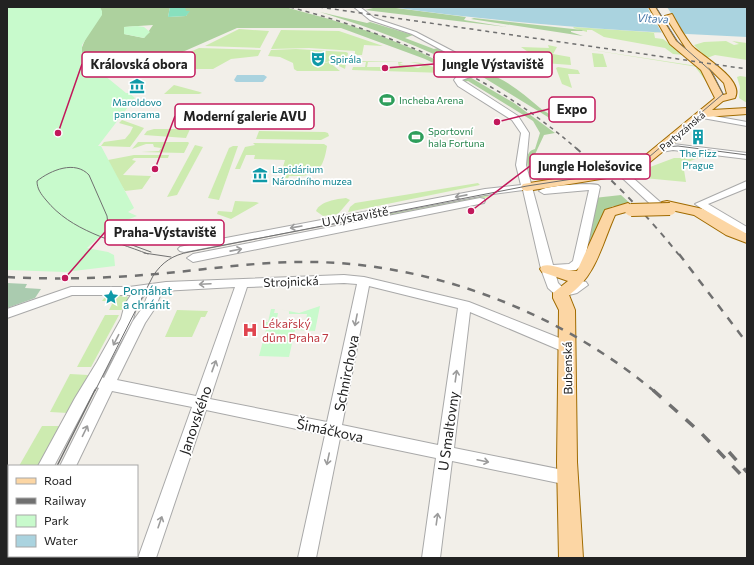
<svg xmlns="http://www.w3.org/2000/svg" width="754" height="565" viewBox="0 0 754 565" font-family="Commissioner,sans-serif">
<rect width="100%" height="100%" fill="#f2efe9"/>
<!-- grass -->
<g fill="#cdebb0" fill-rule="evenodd">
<path d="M574,27L662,33H654L655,38L663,39L684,55L673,54L665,48L604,37L592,30H587V32L573,28Z"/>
<path d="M239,29L269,31L260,48L205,46Z"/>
<path d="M281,30L339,31L383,46L364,45L362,55H355V51L309,48L271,49Z"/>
<path d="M726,41L734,45L739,44L732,41L747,43V60L715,55L707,58L694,45L704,42Z"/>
<path d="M548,45L557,47L553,54L570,57L571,65L544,63L521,47L549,48Z"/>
<path d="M199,48L261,50L258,56L231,59L213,69H168L181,56Z"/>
<path d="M579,48L697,66L702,72L708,84L696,68L698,67Z"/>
<path d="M296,49L346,52L348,53L345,69L331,62L341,58L316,65L329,62L340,71H297L294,69L293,63L280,57L268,56L271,50Z"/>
<path d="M592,53L603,54L607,67H594Z"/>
<path d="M361,61L403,62L399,64L418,68L425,65L410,62C423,62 433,66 444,73L352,70L353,67H365L366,62H355ZM368,62H398L399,67H367Z"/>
<path d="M558,67L578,70L580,74H568L572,88L562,84L556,68Z"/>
<path d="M740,76L747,77V103L739,98L740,87L737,77Z"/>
<path d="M174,85L200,92L202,93L199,94H164Z"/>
<path d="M122,120L144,128L130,147L101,146L104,142L125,139L130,133L133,127L119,123Z"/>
<path d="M154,129H190L186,138L144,135L147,131Z"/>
<path d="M259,131L325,132L328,133L329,136L321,140L256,139Z"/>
<path d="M138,142H188L189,143L184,153L141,152L159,151L161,148L154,147L153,144H146L132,149Z"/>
<path d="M253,143L324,144L327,146C323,172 315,177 289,176L286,185H278V184L283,183L288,167H283L285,160L254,159L255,155H246L240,169H235L245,147L255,145Z"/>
<path d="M195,145L203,147L177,195L167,197Z"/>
<path d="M233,146H238L219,200L208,198L229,148Z"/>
<path d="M705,154H708L683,164L686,182L633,177L650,167L674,158H687Z"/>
<path d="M134,155H169L168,158H134L132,160L136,161L123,175L151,176L142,189L125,191L109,166L108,160Z"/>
<path d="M478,183L480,185L348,212L350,207L355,203Z"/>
<path d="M487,193L489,197L375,221L370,214Z"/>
<path d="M346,198L350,200L338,214L323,216L316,211C320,201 337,199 346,198Z"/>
<path d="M235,201L256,202L259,203L231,219L217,214L218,211L232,212Z"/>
<path d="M120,295L123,297L127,296L128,298L122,310H109L112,304L110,301H102L105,297Z"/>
<path d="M177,310L208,311L205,317H201L192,337H165Z"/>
<path d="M105,315H119L91,367H77Z"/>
<path d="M70,374L88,375L68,413L50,412Z"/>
<path d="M42,426H60L38,466H19Z"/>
</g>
<!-- forest -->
<g fill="#add19e" fill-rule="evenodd">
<path d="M98,7H170L168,17L186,16L189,11H185V7H285L329,19L374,33L420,52L462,73L456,74L425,59L341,28H237L178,54L164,69L150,68L153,64H146L143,68H119L125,60H98L92,65L85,59L81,50ZM153,25L144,38L124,34V27Z"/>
<path d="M373,8H396L466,17L464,20L507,27L365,10Z"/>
<path d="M320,12L367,23L370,22L413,35L405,38L434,49L438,48L473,68L470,71C422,47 372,28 320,12Z"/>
<path d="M474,18L582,30L583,31H571V32L583,36L471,19Z"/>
<path d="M484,73C506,78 523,94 540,108C546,113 553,114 556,122L478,74Z"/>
<path d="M468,76L514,103L555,133L544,135L531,163L538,179L599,173L541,181L532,179C528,170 522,152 535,149L540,133L533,121L468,81L464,82L463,79Z"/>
<path d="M621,195L633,206H613L604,211L586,258L594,198Z"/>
</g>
<!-- cemetery -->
<path fill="#aacbaf" d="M7,283L27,284L25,288L41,289L35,298L7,308Z"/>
<!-- park -->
<g fill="#c8facc">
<path d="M7,7H100L102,11V15L82,45V54L88,62L126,93H129L135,98L98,146H101L134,208L128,212L137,216L111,226L87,248L108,252L114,255L115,266L65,272L7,270Z"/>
<path d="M137,26L144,27L150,32L144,38L124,34V27Z"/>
<path d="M320,306L315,331L295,330L289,357L259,356L267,326H262L263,322H268L271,309H275L274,313H278L276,323L279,324L278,325L305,326L307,314H289V311L278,309L299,313Z"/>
</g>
<!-- pitch -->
<path fill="#88e0be" d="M170,7H185L186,11H190L186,16L168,17Z"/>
<!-- water -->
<g fill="#aad3df">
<path d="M391,7H747V37C628,31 509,24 391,7Z"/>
<path d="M237,75H264L267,77L263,82H236L234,80Z"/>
</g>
<!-- pier -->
<path fill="#f2efe9" d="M647,7H667L686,36L663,35Z"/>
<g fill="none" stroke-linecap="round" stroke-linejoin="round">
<!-- minor casing -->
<g stroke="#a9a9a9" stroke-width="2">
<g id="minor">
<path d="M354,7H360L374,18L416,32L481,66V73L462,80L518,116L529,133L526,165L553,265L569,264L573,261L589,190L544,194L539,191C545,185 589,183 598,185L600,187L584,263L576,270L555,272L558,283L563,288L582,281L586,282L588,285L577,293L561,297L557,296L548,288L541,269L523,190L485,195L184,252L180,251L178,249L180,247L184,246L485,189L521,185L516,165L521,133L512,120L458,86L454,80L457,76L475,70V68L412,34L370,20Z"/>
<path d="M697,113L747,122V126L697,117Z"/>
<path d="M673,144L747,153V159L673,150L661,152L657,149L658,147Z"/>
<path d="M621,169L624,170L668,209L669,211L668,213H660L618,174V170Z"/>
<path d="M747,181V188L708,204L747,227V234L734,230L695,204Z"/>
<path d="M480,198L484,199L485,201L484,203L193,262L187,258L193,254Z"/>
<path d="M344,275L364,277L469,302L572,343L574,347L572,351L567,352L562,351L470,312L454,448L568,471L574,473L576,478L574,483L568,485L452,461L440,558H422L436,458L340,438L316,558H298L325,435L206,410L156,558H138L192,407L112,391L76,466H60L99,388L96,387L54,466H38L75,398L97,362L121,319L125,304L131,295H72L7,318V309L71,287H129L166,282ZM344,283L357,284L327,422L210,399L247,287ZM369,286L458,308L438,445L342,425ZM235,287L196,396L117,380L145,323L155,308L162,291ZM149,292L143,307L133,321L104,378L102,377L133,319L137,305L146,293Z"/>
<path d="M10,556H28L27,558H9Z"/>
</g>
</g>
<!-- major casing -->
<g stroke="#a06b00" stroke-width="2">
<g id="major">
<path d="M649,7H655L676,41L687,50L665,16L672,14C678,25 684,36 692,46C703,57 745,80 735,98L723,101L712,110L747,108V114L705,117L650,162L625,175L527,191L523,190L521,187L523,184L618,169L642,158L715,98L701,70L670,44ZM708,67L724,83L727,94L723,95Z"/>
<path d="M667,201L703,209L747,234V243L726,235L694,215L662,208L661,205L662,202Z"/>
<path d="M628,203L634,207L633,210L615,215C602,244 596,276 569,295L575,310L577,462L583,558H559L557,462L559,310L553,298V293L568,281L542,272L540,269L542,266C553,263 563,271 577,271L605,210Z"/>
<rect x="7" y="527" width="2" height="22"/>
<path d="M80,556H112L113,558H80Z"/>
</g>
</g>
<!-- minor -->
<use href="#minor" fill="#fff" fill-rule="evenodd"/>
<!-- major -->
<use href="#major" fill="#fcd6a4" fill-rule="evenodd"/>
<!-- tram-far1 -->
<g stroke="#707070" stroke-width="1">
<path d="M662,147L678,146L747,155"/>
<path d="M144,253L171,257"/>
<path d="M148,254C112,240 71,231 46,200C41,194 37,189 37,181C51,170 75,160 89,175L107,216L109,234L113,238L151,252"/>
<path d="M95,391L153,276C162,262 173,255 189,252L527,186L618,172L649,157L723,94L712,72L678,42L656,7"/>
</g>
<!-- tram -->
<g stroke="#707070" stroke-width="1.5">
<path d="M57,466L95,390"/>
<path d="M7,553L9,550"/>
</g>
<!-- rail-far3 -->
<g stroke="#707070" stroke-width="1.5" stroke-dasharray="4 4" stroke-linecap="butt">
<path d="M290,7C398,36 492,75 577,149"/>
<path d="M319,7L747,69"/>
</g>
<!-- rail-far2 -->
<path stroke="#707070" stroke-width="2" stroke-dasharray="6 6" stroke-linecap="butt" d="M576,148C614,181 648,216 679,255"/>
<!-- rail-far1 -->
<g stroke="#707070" stroke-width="2.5" stroke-dasharray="8 8" stroke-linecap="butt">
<path d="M679,254L747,343"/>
<path d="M7,277C61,280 114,278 167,273C209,269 251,263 293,262C423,259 555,309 654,391"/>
</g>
<!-- rail -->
<g stroke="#707070" stroke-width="3.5" stroke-dasharray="11 11" stroke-linecap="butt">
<path d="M653,390L701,433L747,481"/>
<path d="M729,452L747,472"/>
</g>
<!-- major-bridge casing -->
<g stroke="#a06b00" stroke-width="14" stroke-linecap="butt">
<path id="major-bridge" d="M631,210L670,209"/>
</g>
<!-- major-bridge -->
<use href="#major-bridge" stroke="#fcd6a4" stroke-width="12"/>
</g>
<!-- one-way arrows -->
<defs><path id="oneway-shaft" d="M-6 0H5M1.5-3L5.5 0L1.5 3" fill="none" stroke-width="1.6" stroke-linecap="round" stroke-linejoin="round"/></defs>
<g stroke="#9c9c9c">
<use href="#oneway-shaft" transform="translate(461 196) rotate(169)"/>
<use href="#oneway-shaft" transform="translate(296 227) rotate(170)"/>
<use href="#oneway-shaft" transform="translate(236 250) rotate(-11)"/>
<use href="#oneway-shaft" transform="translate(205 284) rotate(177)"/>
<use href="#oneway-shaft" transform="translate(356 320) rotate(101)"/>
<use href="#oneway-shaft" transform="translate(116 340) rotate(117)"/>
<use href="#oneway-shaft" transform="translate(214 366) rotate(-70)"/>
<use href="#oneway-shaft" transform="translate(456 376) rotate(-82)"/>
<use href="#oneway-shaft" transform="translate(85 431) rotate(-64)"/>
<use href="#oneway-shaft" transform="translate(328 459) rotate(102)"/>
<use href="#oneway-shaft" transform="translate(483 461) rotate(12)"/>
<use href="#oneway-shaft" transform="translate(437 519) rotate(-82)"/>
<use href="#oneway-shaft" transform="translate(160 522) rotate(-71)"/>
</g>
<!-- icons -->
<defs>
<g id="theatre-bare" transform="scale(1.2)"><path d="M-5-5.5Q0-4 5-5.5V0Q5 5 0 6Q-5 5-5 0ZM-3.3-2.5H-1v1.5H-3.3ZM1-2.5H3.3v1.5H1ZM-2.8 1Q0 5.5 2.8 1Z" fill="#0f9aa8" stroke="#fff" stroke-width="2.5" paint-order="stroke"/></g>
<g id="museum-bare" transform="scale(1.2)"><path d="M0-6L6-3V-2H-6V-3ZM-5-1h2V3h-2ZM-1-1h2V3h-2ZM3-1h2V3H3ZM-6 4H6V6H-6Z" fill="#0f9aa8" stroke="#fff" stroke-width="2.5" paint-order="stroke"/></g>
<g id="stadium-bare" transform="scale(1.2)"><path d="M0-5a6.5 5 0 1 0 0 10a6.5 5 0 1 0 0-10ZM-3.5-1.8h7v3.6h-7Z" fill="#2e9e5b" stroke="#fff" stroke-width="2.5" paint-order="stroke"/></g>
<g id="building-bare" transform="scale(1.2)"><path d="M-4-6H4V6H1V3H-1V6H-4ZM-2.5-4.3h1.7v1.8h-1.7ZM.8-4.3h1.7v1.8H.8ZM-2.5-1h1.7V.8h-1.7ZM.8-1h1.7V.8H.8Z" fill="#0f9aa8" stroke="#fff" stroke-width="2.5" paint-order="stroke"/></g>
<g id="sight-bare" transform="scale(1.2)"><path d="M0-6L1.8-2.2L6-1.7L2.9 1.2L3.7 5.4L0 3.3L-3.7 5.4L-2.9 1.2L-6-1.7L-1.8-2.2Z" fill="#0f9aa8" stroke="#fff" stroke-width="2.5" paint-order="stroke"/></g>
<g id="hospital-bare" transform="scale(1.2)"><path d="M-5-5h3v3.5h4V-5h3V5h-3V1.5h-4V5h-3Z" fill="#e0444e" stroke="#fff" stroke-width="2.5" paint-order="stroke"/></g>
</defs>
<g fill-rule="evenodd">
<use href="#theatre-bare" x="318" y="59"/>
<use href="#museum-bare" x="137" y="86"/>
<use href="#stadium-bare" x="387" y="100"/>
<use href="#stadium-bare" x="416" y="137"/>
<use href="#building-bare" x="698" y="137"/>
<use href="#museum-bare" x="260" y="175"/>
<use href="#sight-bare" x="111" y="297"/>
<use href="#hospital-bare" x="250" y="330"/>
</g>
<g text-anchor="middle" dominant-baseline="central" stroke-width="3.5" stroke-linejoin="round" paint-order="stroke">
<!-- far-culture labels -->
<g font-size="10" fill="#0d838f" stroke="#fff" text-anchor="start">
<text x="330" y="59">Spirála</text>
<text x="137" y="102" text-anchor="middle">Maroldovo<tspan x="137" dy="12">panorama</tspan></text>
<text x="698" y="153" text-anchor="middle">The Fizz<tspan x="698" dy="12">Prague</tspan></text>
<text x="272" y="169">Lapidárium<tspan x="272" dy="12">Národního muzea</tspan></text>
</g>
<!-- far-leisure labels -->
<g font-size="10" fill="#27864d" stroke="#fff" text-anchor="start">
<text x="399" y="100">Incheba Arena</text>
<text x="428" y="131">Sportovní<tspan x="428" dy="12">hala Fortuna</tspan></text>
</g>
<!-- far-street labels -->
<g font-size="10" fill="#222" stroke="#fff">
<text transform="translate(682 131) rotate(-40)">Partyzánská</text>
</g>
<!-- far-water labels -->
<g font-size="11" font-style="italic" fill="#4a7aab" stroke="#fff">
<text transform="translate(653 18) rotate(3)">Vltava</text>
</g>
<!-- street labels -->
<g font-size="12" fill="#222" stroke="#fff">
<text transform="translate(355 216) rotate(-10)">U Výstaviště</text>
<text transform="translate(291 281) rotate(-2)">Strojnická</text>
<text transform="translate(567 368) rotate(-91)">Bubenská</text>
</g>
<!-- culture labels -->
<g font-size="12" fill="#0d838f" stroke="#fff" text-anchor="start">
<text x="123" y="290">Pomáhat<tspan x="123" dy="14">a chránit</tspan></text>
</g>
<!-- health labels -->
<g font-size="12" fill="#be3a42" stroke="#fff" text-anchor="start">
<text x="262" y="323">Lékařský<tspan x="262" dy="14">dům Praha 7</tspan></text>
</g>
<!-- near-street labels -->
<g font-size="14" fill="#222" stroke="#fff">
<text transform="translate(346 373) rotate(-79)">Schnirchova</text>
<text transform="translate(195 420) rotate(-71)">Janovského</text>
<text transform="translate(330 430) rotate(12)">Šimáčkova</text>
<text transform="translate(448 431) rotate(-82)">U Smaltovny</text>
</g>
</g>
<!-- callouts -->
<path fill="none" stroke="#c2185b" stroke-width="1.5" d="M58 133L82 64M385 68L434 64M497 122L549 109M155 169L175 116M471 211L530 166M65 278L105 232"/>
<g fill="#c2185b" stroke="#fff" stroke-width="1.5">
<circle cx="58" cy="133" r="4"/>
<circle cx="385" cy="68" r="4"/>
<circle cx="497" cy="122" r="4"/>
<circle cx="155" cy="169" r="4"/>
<circle cx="471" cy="211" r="4"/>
<circle cx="65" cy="278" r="4"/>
</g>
<g fill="#fff" stroke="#c2185b" stroke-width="1.5">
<rect x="82" y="52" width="113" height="25" rx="4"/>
<rect x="434" y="52" width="118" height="25" rx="4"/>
<rect x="549" y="97" width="46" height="25" rx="4"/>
<rect x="175" y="104" width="139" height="25" rx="4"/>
<rect x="530" y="154" width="120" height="25" rx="4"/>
<rect x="105" y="220" width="119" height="25" rx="4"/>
</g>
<g font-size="13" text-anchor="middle" font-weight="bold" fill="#222">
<text x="139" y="69">Královská obora</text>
<text x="493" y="69">Jungle Výstaviště</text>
<text x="572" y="114">Expo</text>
<text x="245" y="121">Moderní galerie AVU</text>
<text x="590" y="171">Jungle Holešovice</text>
<text x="165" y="237">Praha-Výstaviště</text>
</g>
<!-- border -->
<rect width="754" height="565" fill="none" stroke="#222222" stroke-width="16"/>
<!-- legend -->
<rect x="8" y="465" width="130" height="92" fill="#ffffff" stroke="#a7a7a7"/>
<rect x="16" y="478" width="20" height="6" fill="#fcd6a4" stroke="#a7a7a7"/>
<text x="44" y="485" font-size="12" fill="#222222">Road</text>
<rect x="16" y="498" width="20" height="6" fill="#707070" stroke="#a7a7a7"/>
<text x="44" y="505" font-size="12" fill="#222222">Railway</text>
<rect x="16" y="515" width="20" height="12" fill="#c8facc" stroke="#a7a7a7"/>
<text x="44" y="525" font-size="12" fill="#222222">Park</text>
<rect x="16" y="535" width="20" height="12" fill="#aad3df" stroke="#a7a7a7"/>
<text x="44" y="545" font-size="12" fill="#222222">Water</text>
</svg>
